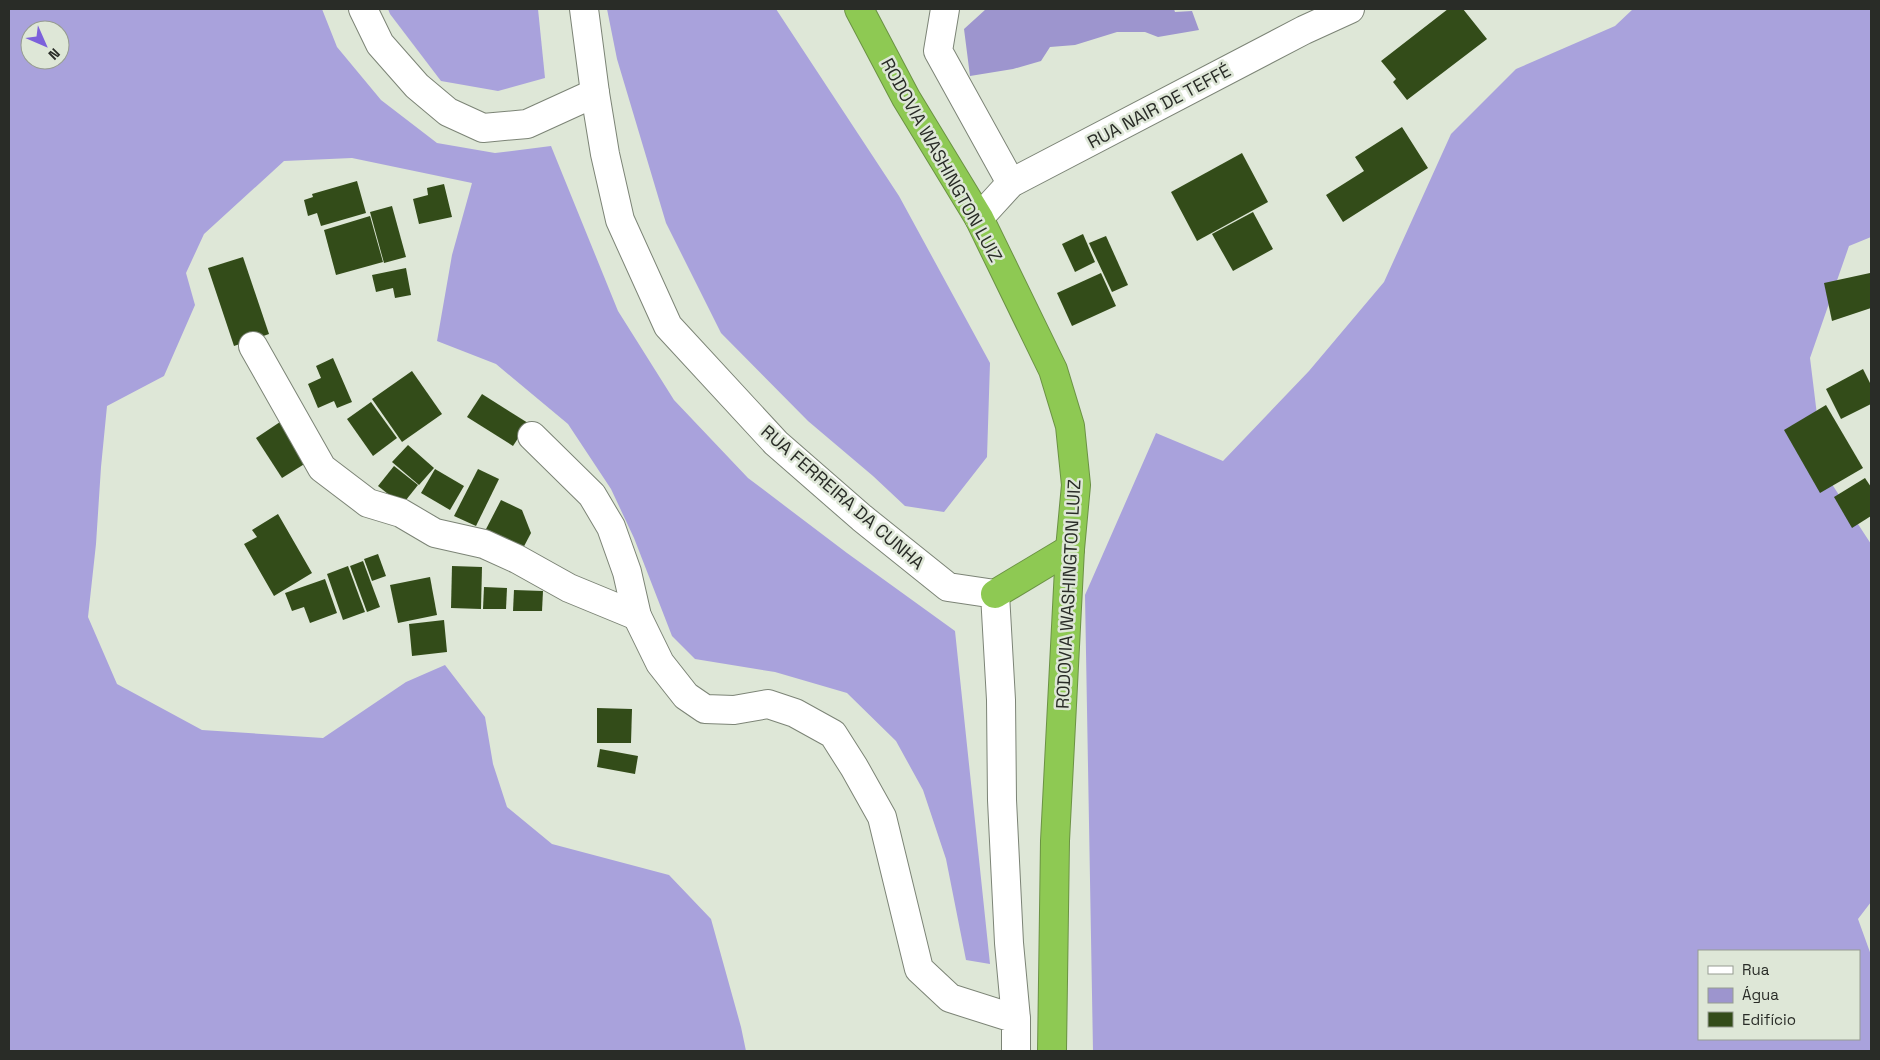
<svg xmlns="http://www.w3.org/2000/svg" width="1880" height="1060" viewBox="0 0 1880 1060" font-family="'Space Grotesk',sans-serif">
<rect width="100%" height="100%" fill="#dee7d7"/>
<!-- forest -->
<g fill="#a9a2dc" fill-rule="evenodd">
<path d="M9,9H322L337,47L381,100L437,143L495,153L551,146L618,311L674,400L748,478L847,553L955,631L990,964L966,960L946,859L923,790L896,741L847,693L775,672L695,659L672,636L634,538L611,489L568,424L496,364L437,341L452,255L472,183L352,158L284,161L204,234L186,273L195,305L164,376L107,406L101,467L96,544L88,617L117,684L202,730L323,738L406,682L445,665L485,717L493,764L507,807L552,844L669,875L711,919L741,1027L746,1051H9ZM30,30H60V60H30Z"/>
<path d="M388,9H538L545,78L498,91L441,81L390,14Z"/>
<path d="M607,9H776L899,196L990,363L987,457L944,512L905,506L873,476L808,421L721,333L666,223L617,59Z"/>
<path d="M1633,9H1871V237L1849,246L1810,358L1824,472L1871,544V902L1858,919L1871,955V1051H1093L1085,595L1156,433L1223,461L1309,371L1384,282L1451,134L1516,69L1615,26ZM1699,951H1859V1039H1699Z"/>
</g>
<!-- water -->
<path fill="#9d95ce" d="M986,9H1174L1175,12L1192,11L1199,30L1158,37L1145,32H1117L1075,45L1050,47L1041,61L1013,69L970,76L964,29Z"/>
<!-- building -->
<g fill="#334c19">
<path d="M1448,9H1463L1487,39L1407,100L1393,82L1396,79L1381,61Z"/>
<path d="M1402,127L1428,168L1343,222L1326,195L1364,171L1355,157Z"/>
<path d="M1242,153L1268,202L1197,241L1171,192Z"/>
<path d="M357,181L366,213L321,226L317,213L308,216L304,200L313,197L312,194Z"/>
<path d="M444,184L452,217L419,224L413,199L428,195L427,188Z"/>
<path d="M392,206L406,257L384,263L370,212Z"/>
<path d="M1253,212L1273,249L1233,271L1212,234Z"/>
<path d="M370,216L383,262L336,275L324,230Z"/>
<path d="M1083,234L1095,262L1075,272L1062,244Z"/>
<path d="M1106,236L1128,285L1112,292L1089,243Z"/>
<path d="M243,257L269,334L234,346L208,268Z"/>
<path d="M406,268L411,295L395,298L393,288L376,292L372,275Z"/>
<path d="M1101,273L1116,306L1072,326L1057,293Z"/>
<path d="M1870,273L1871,308L1832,321L1824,283Z"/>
<path d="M333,358L352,402L337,408L334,401L318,408L308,384L321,378L316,366Z"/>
<path d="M1863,369L1871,385V404L1841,419L1826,389Z"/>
<path d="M412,371L442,414L402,442L372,399Z"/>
<path d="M482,394L528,423L513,446L467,417Z"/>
<path d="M371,402L397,438L373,456L347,419Z"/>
<path d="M1826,405L1863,468L1820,493L1784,430Z"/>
<path d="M280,422L306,463L282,478L256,438Z"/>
<path d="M408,445L434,468L419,485L392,462Z"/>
<path d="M394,466L418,485L402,505L378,486Z"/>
<path d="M435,469L464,486L450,510L421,493Z"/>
<path d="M478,469L499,479L476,526L454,516Z"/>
<path d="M1865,478L1871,487V516L1852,528L1834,497Z"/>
<path d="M501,500L522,510L531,533L521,552L484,533Z"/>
<path d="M278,514L312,573L274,596L244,544L257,537L252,530Z"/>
<path d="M378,554L386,576L372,581L364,559Z"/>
<path d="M363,561L380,607L367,612L350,566Z"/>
<path d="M348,566L365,612L343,620L327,574Z"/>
<path d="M452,566L482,567L481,609L451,608Z"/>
<path d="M430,577L437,615L398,623L390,585Z"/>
<path d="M325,579L337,613L310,623L304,607L292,611L285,593Z"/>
<path d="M484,587L507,588L506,609H483Z"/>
<path d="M514,590L543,591L542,611H513Z"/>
<path d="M444,620L447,652L412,656L409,624Z"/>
<path d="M597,708L632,709L631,743H597Z"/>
<path d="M600,749L638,756L635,774L597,767Z"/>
</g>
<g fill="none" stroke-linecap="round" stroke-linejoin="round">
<!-- minor casing -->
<g stroke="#7c8476" stroke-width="30">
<g id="minor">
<path d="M363,9L380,44L417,86L448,112L483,128L527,124L595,93"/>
<path d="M584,9L595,93L605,154L620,220L668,326L776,443L862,518L948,587L995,594L1001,700L1002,800L1009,943L1016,1019"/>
<path d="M945,9L938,51L1011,183"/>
<path d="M979,218L1011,183L1304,30L1350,9"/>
<path d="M253,346L322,468L368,503L401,513L435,533L484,544L517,559L569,588L637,616"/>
<path d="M532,436L592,495L611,527L627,572L637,616L660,663L686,696L705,709L734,710L768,704L795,713L833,734L854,767L882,817L919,969L950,998L1016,1019V1051"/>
</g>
</g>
<!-- motorway casing -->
<g stroke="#6b9244" stroke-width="30">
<g id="motorway">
<path d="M859,9L906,98L979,218L1053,370L1070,426L1076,485L1070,549L1055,841L1052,1051"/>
<path d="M995,594L1070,549"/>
</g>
</g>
<!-- minor -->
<use href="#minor" stroke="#fff" stroke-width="28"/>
<!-- motorway -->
<use href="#motorway" stroke="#8ec953" stroke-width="28"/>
</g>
<g text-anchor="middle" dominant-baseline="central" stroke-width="5" stroke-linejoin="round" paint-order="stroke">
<!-- street labels -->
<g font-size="18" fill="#292c27" stroke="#dee7d7">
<text transform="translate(1159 106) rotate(-28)">RUA NAIR DE TEFFÉ</text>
<text transform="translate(942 160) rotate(61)">RODOVIA WASHINGTON LUIZ</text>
<text transform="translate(843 497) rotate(41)">RUA FERREIRA DA CUNHA</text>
<text transform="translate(1068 594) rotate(-87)">RODOVIA WASHINGTON LUIZ</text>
</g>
</g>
<!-- border -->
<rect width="1880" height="1060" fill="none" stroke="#292c27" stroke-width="20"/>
<!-- legend -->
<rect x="1698" y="950" width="162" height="90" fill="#dee7d7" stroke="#969c91"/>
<rect x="1708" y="966" width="25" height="8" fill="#ffffff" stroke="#969c91"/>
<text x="1742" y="975" font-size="15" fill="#292c27">Rua</text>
<rect x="1708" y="988" width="25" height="15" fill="#9d95ce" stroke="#969c91"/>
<text x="1742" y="1000" font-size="15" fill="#292c27">Água</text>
<rect x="1708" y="1012" width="25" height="15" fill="#334c19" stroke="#969c91"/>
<text x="1742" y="1025" font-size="15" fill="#292c27">Edifício</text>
<!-- north arrow -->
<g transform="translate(45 45) rotate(135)"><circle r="24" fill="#dee7d7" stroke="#969c91"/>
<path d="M0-4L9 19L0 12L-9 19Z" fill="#7c61db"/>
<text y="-8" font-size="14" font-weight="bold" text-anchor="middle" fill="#292c27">N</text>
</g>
</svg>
